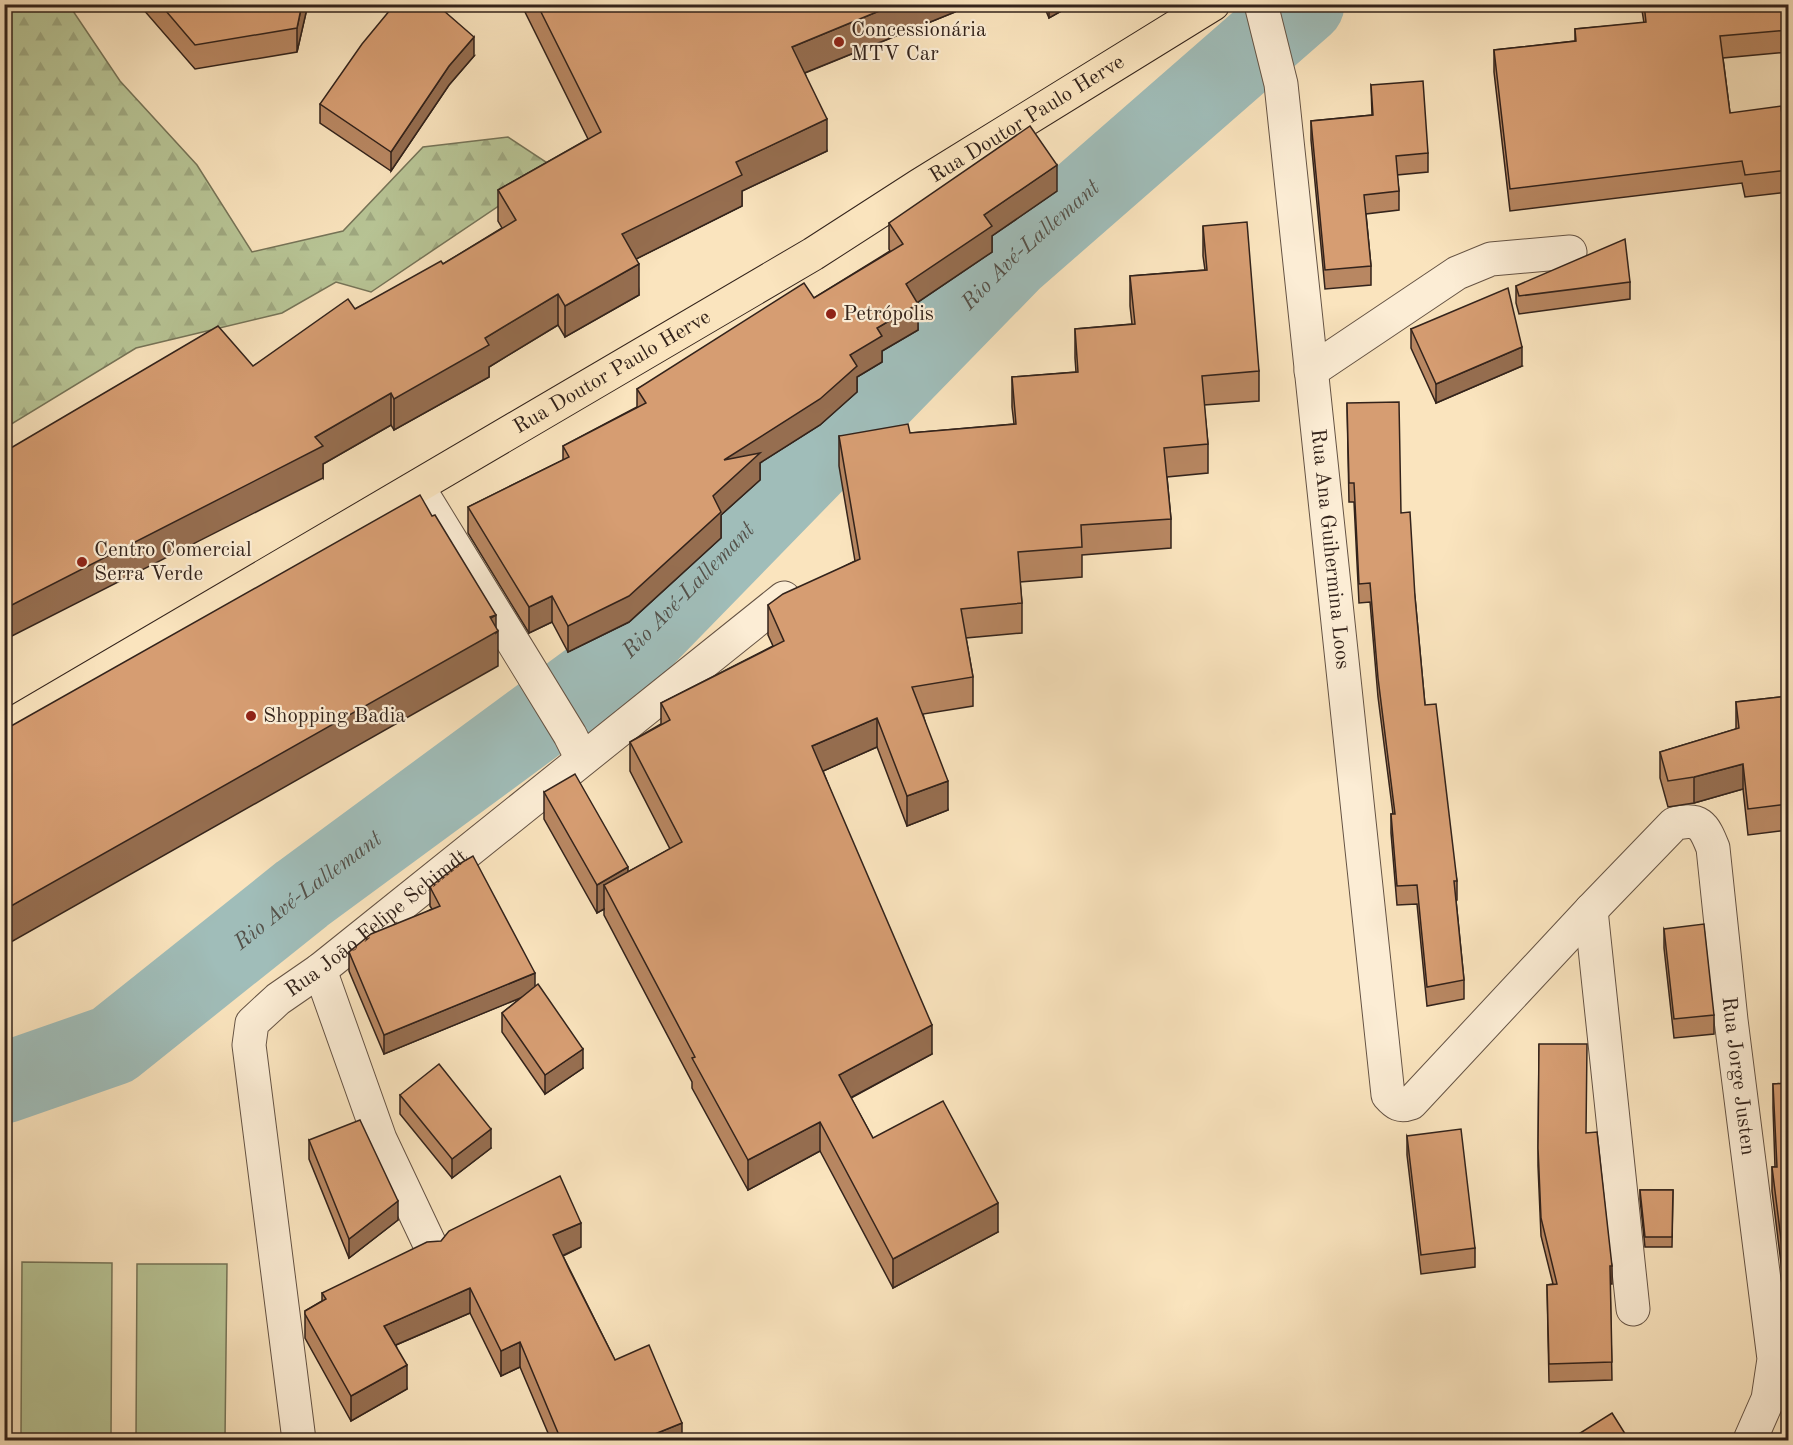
<svg xmlns="http://www.w3.org/2000/svg" width="1793" height="1445" viewBox="0 0 1793 1445" font-family="'Old Standard TT',serif">
<defs>
<pattern id="forest-firs" width="22" height="20" patternUnits="userSpaceOnUse" patternTransform="scale(1.5)"><rect width="22" height="20" fill="#b8c596"/><path d="M5 1l3.5 6h-7zM16 11l3.5 6h-7z" fill="#9fa981"/></pattern>
</defs>
<rect width="100%" height="100%" fill="#fae4be"/>
<filter id="stains"><feTurbulence type="fractalNoise" baseFrequency=".00333" numOctaves="4"/><feColorMatrix values="0 0 0 0 .2 0 0 0 0 .09 0 0 0 0 .02 0 0 0 .5 -.17"/></filter>
<radialGradient id="worn" r=".72"><stop offset=".6" stop-color="#630" stop-opacity="0"/><stop offset="1" stop-color="#630" stop-opacity=".3"/></radialGradient>
<!-- grass -->
<g fill="#b8c596" stroke="#767458" stroke-width="1.5">
<path d="M22,1262L112,1263L111,1438L21,1437Z"/>
<path d="M137,1264H227L225,1439H136Z"/>
</g>
<!-- forest -->
<path fill="url(#forest-firs)" stroke="#767458" stroke-width="1.5" d="M5,5H69L120,81L197,165L252,252L343,231L423,147L508,137L555,168L371,292L336,282L282,313L136,348L5,428Z"/>
<g fill="none" stroke-linecap="round" stroke-linejoin="round">
<!-- river -->
<path stroke="#a0bdb9" stroke-width="81" id="s1" d="M4,1083L113,1045L302,894L624,657L1012,259L1304,4"/>
<!-- minor casing -->
<g stroke="#655344" stroke-width="35">
<g id="minor">
<path id="s2" d="M1261,4L1281,84L1388,1095C1396,1104 1400,1107 1411,1103L1591,910L1674,824C1699,817 1704,825 1713,848L1731,1020L1774,1359L1768,1399L1750,1440"/>
<path d="M1311,371L1457,273L1491,259L1570,252"/>
<path d="M418,487L570,735L582,759"/>
<path d="M1591,910L1633,1309"/>
<path d="M320,970L380,1139L432,1249"/>
<path id="s3" d="M299,1440L249,1045L252,1023L278,999L320,970L784,598"/>
</g>
</g>
<!-- major casing -->
<g stroke="#33231b" stroke-width="35">
<g id="major">
<path id="s4" d="M4,729L813,254L920,185L1213,4"/>
</g>
</g>
<!-- minor -->
<use href="#minor" stroke="#fcedd5" stroke-width="33"/>
<!-- major -->
<use href="#major" stroke="#fae4be" stroke-width="33"/>
</g>
<!-- wall -->
<g fill="#b88762" stroke="#33231b" stroke-width="1.5">
<path d="M141,4H308L297,52L195,69L142,8Z"/>
<path d="M521,4H960L955,7V12L805,73L827,151L742,191V206L636,259L639,295L565,337L558,325L489,367V377L394,430L391,425L323,464V478L253,366L355,309L443,264L502,228L498,221V190L588,139Z"/>
<path d="M1043,4H1074L1049,18Z"/>
<path d="M1641,4H1788V52L1723,58L1730,113L1788,167V192L1745,197L1742,183L1510,211L1494,72V50L1575,41V29L1644,23Z"/>
<path d="M474,56L449,85L391,171L320,123V104Z"/>
<path d="M1371,85L1428,153V172L1397,175L1399,191V210L1366,214L1371,266V285L1325,289L1311,140V121L1372,115Z"/>
<path d="M1057,191L992,236V252L917,303L918,330L882,351V362L857,377V392L820,425L760,463V480L721,515V538L629,622L568,652L552,622L529,633L468,533V507L563,460V446L637,407V389L814,298L890,251L889,249V223Z"/>
<path d="M1203,226L1259,371V401L1204,405L1208,444V473L1167,477L1171,519V548L1082,555V577L1020,582L1022,603V633L966,638L973,677V706L923,714L948,810L907,826L877,747L823,771L932,1054L851,1098L873,1138L998,1232L893,1288L820,1151L748,1190L692,1088V1082L604,915V909L597,913L544,819V792L628,872L670,849L630,771V742L661,724V703L773,646L768,635V605L855,561L839,466V436L910,433L1014,424L1012,407V377L1076,372L1075,358V329L1132,324L1130,306V276L1205,270L1203,256Z"/>
<path d="M1630,282V299L1519,314L1516,303V286Z"/>
<path d="M1411,329L1522,366L1436,403L1411,348Z"/>
<path d="M1347,403L1401,513L1415,597L1425,705L1457,881V900H1456L1464,980V999L1427,1006L1417,904L1397,905L1391,833V814H1393L1378,697L1370,602L1359,603L1354,502H1349Z"/>
<path d="M1788,696V830L1748,835L1743,789L1694,803L1668,807L1660,778V752L1736,729V702Z"/>
<path d="M430,887L535,987L583,1068L545,1094L502,1032V1013L522,997L384,1054L349,971V952L432,909L430,906Z"/>
<path d="M1664,929L1714,1015V1034L1674,1038L1664,948Z"/>
<path d="M1539,1044L1586,1133L1612,1266V1284H1610L1612,1380L1549,1382L1547,1285L1553,1284L1541,1236L1538,1166Z"/>
<path d="M1788,1083V1311H1787L1772,1191V1167H1775L1773,1108V1084Z"/>
<path d="M400,1095L491,1148L452,1178L400,1114Z"/>
<path d="M1407,1136L1475,1248V1267L1421,1274L1407,1155Z"/>
<path d="M309,1140L398,1220L349,1258L309,1159Z"/>
<path d="M1640,1190H1673L1672,1247H1645L1640,1199Z"/>
<path d="M581,1247L563,1256L615,1360L682,1440H551L520,1367L501,1376L470,1313L396,1345L407,1389L351,1421L305,1338V1311L322,1301V1293Z"/>
</g>
<!-- shaded-wall -->
<g fill="#966e50" stroke="#33231b" stroke-width="1.5">
<path d="M302,4H308L297,52V28Z"/>
<path d="M896,4H960L955,7V12L792,78V47Z"/>
<path d="M1049,4H1074L1049,18Z"/>
<path d="M474,37V56L449,85L391,171V152L449,66Z"/>
<path d="M827,119V151L742,191V206L622,266V234L736,162Z"/>
<path d="M1057,165V191L992,236V252L906,310V284L984,215Z"/>
<path d="M639,264V295L565,337V306Z"/>
<path d="M558,294V325L489,367V377L394,430V399L485,338Z"/>
<path d="M918,304V330L882,351V362L857,377V392L820,425L760,463V480L721,515V538L629,622L568,652V626L713,496L724,460L850,355L877,328Z"/>
<path d="M1522,347V366L1436,403V384Z"/>
<path d="M391,393V425L323,464V478L4,640V609L315,437Z"/>
<path d="M552,596V622L529,633V607Z"/>
<path d="M496,615V633L498,631V666L4,946V910Z"/>
<path d="M877,718V747L812,776V746Z"/>
<path d="M1743,764V789L1694,803V777Z"/>
<path d="M948,781V810L907,826V796Z"/>
<path d="M628,867V895L604,885V909L597,913V885Z"/>
<path d="M535,973V992L384,1054V1035Z"/>
<path d="M932,1025V1054L839,1104V1075Z"/>
<path d="M583,1049V1068L545,1094V1075Z"/>
<path d="M820,1122V1151L748,1190V1160Z"/>
<path d="M491,1129V1148L452,1178V1159Z"/>
<path d="M398,1201V1220L349,1258V1239Z"/>
<path d="M998,1203V1232L893,1288V1259Z"/>
<path d="M581,1223V1247L553,1260V1235Z"/>
<path d="M470,1288V1313L384,1350V1326Z"/>
<path d="M520,1342V1367L501,1376V1351Z"/>
<path d="M407,1365V1389L351,1421V1396Z"/>
<path d="M682,1423V1440H640Z"/>
</g>
<!-- building -->
<g fill="#d69d72" stroke="#33231b" stroke-width="1.5">
<path d="M160,4H302L297,28L195,45Z"/>
<path d="M395,4H436L474,37L449,66L391,152L320,104L362,44Z"/>
<path d="M537,4H896L792,47L827,119L736,162L742,175L622,234L639,264L565,306L558,294L485,338L489,345L394,399L391,393L315,437L323,446L4,609V452L218,326L253,366L348,299L355,309L441,261L443,264L516,220L498,190L601,132Z"/>
<path d="M1644,4H1788V30L1720,36L1730,113L1781,106L1788,170L1745,175L1742,161L1510,189L1494,50L1576,41L1575,29L1646,22Z"/>
<path d="M1423,81L1428,153L1396,156L1399,191L1364,195L1371,266L1325,270L1311,121L1373,115L1371,85Z"/>
<path d="M1030,126L1057,165L984,215L992,226L906,284L918,304L877,328L882,336L850,355L857,366L820,399L724,460L760,453L713,496L721,512L629,596L568,626L552,596L529,607L468,507L569,457L563,446L646,403L637,389L804,283L814,298L903,244L889,223Z"/>
<path d="M1247,222L1259,371L1202,376L1208,444L1164,448L1171,519L1081,525L1082,547L1018,552L1022,603L961,609L973,677L912,687L948,781L907,796L877,718L812,746L932,1025L839,1075L873,1138L943,1101L998,1203L893,1259L820,1122L748,1160L692,1058L695,1057L604,885L682,842L630,742L670,720L661,703L784,641L768,605L783,594L860,559L839,436L908,424L910,433L1016,424L1012,377L1078,372L1075,329L1135,324L1130,276L1207,270L1203,226Z"/>
<path d="M1625,239L1630,282L1519,296L1516,286Z"/>
<path d="M1508,288L1522,347L1436,384L1411,329Z"/>
<path d="M1399,402L1401,513L1410,512L1415,597L1425,705L1436,704L1457,881H1454L1464,980L1427,987L1417,885L1397,886L1391,814H1395L1378,678L1370,583L1359,584L1354,483H1349L1347,403Z"/>
<path d="M420,495L432,516L435,515L496,615L490,617L498,631L4,910V730Z"/>
<path d="M1788,696V804L1748,809L1743,764L1694,777L1668,781L1660,752L1739,728L1736,702Z"/>
<path d="M575,774L628,867L597,885L544,792Z"/>
<path d="M473,856L535,973L384,1035L349,952L371,934L440,906L430,887L459,864Z"/>
<path d="M1704,924L1714,1015L1674,1019L1664,929Z"/>
<path d="M538,984L583,1049L545,1075L502,1013Z"/>
<path d="M1539,1044H1587L1586,1133L1597,1132L1612,1266H1610L1612,1362L1549,1364L1547,1285L1557,1284L1541,1218L1538,1148Z"/>
<path d="M439,1064L491,1129L452,1159L400,1095Z"/>
<path d="M1788,1083V1287H1787L1772,1167H1777L1773,1084Z"/>
<path d="M360,1120L398,1201L349,1239L309,1140Z"/>
<path d="M1461,1129L1475,1248L1421,1255L1407,1136Z"/>
<path d="M560,1176L581,1223L553,1235L569,1269L615,1360L649,1345L682,1423L640,1440H561L520,1342L501,1351L470,1288L384,1326L407,1365L351,1396L305,1314V1311L326,1299L322,1293L427,1242L441,1241L449,1231Z"/>
<path d="M1640,1190H1673L1672,1237H1645Z"/>
<path d="M1612,1413L1629,1440H1569Z"/>
</g>
<!-- markers -->
<g fill="#8f2418" stroke="#fcedd5" stroke-width="2">
<circle cx="839" cy="42" r="6"/>
<circle cx="831" cy="314" r="6"/>
<circle cx="82" cy="562" r="6"/>
<circle cx="251" cy="716" r="6"/>
</g>
<g text-anchor="middle" dominant-baseline="central" stroke-width="4.5" stroke-linejoin="round" paint-order="stroke">
<!-- poi labels -->
<g font-size="21" fill="#33231b" stroke="#fcedd5" text-anchor="start">
<text x="851" y="30">Concessionária<tspan x="851" dy="24">MTV Car</tspan></text>
<text x="843" y="314">Petrópolis</text>
<text x="94" y="550">Centro Comercial<tspan x="94" dy="24">Serra Verde</tspan></text>
<text x="263" y="716">Shopping Badia</text>
</g>
<!-- street labels -->
<g font-size="21" fill="#33231b" stroke="#fcedd5">
<text stroke="none"><textPath href="#s4" startOffset="1191">Rua Doutor Paulo Herve</textPath></text>
<text stroke="none"><textPath href="#s4" startOffset="705">Rua Doutor Paulo Herve</textPath></text>
<text stroke="none"><textPath href="#s2" startOffset="550">Rua Ana Guihermina Loos</textPath></text>
<text stroke="none"><textPath href="#s3" startOffset="580">Rua João Felipe Schimdt</textPath></text>
<text stroke="none"><textPath href="#s2" startOffset="1792">Rua Jorge Justen</textPath></text>
</g>
<!-- water labels -->
<g font-size="22" font-style="italic" fill="#54514a" stroke="#fcedd5">
<text stroke="none"><textPath href="#s1" startOffset="1336">Rio Avé‐Lallemant</textPath></text>
<text stroke="none"><textPath href="#s1" startOffset="850">Rio Avé‐Lallemant</textPath></text>
<text stroke="none"><textPath href="#s1" startOffset="364">Rio Avé‐Lallemant</textPath></text>
</g>
</g>
<!-- margin -->
<rect width="1793" height="1445" fill="none" stroke="#fae4be" stroke-width="24"/>
<rect x="6" y="6" width="1781" height="1433" fill="none" stroke="#33231b" stroke-width="3"/>
<rect x="12" y="12" width="1769" height="1421" fill="none" stroke="#33231b" stroke-width="1.5"/>
<rect width="100%" height="100%" filter="url(#stains)"/>
<rect width="100%" height="100%" fill="url(#worn)"/>
</svg>
